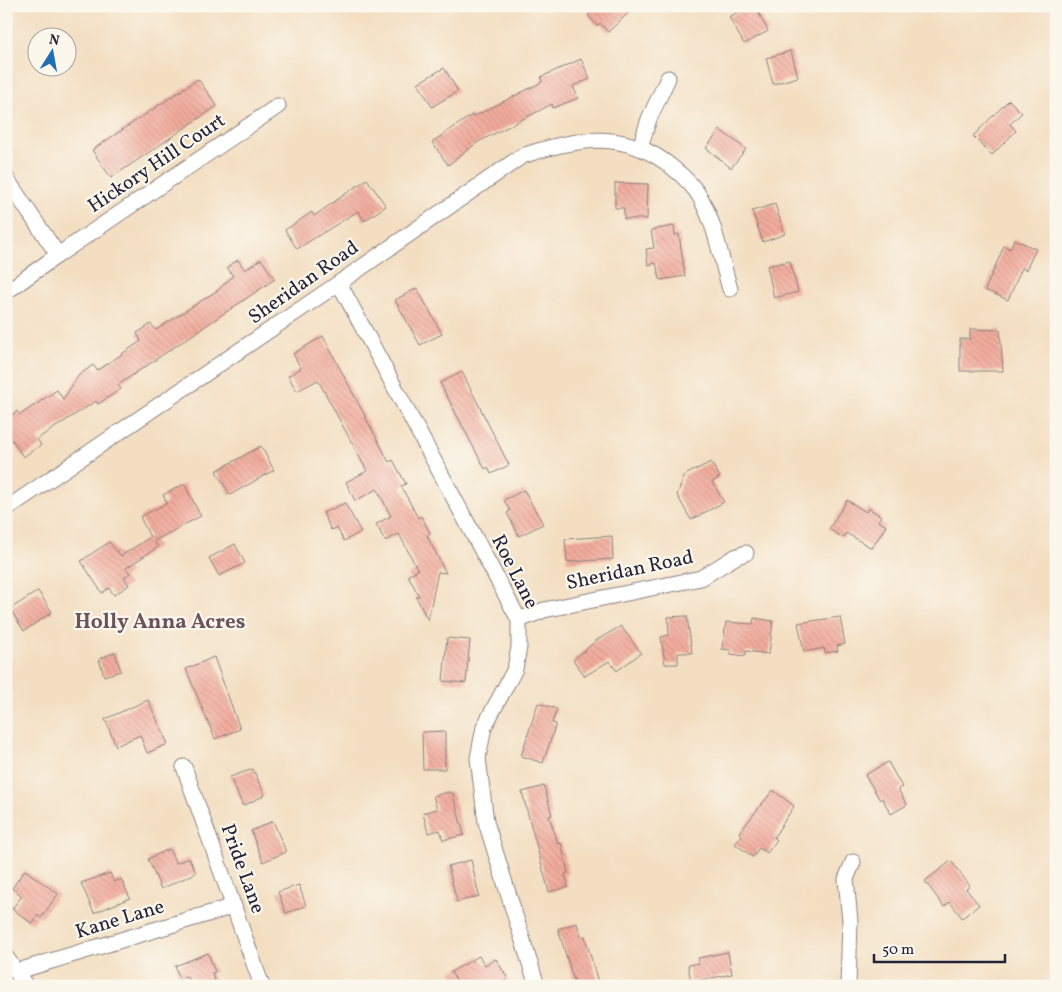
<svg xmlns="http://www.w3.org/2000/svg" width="1062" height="992" viewBox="0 0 1062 992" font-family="Vollkorn,serif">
<defs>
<pattern id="building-back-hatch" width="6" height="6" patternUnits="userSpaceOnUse" patternTransform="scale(1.25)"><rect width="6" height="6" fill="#f2ac9d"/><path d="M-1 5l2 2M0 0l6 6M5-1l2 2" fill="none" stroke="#cf9488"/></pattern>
</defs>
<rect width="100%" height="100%" fill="#fbf7ec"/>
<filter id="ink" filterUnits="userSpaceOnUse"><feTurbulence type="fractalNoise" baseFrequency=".02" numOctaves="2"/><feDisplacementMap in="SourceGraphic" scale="10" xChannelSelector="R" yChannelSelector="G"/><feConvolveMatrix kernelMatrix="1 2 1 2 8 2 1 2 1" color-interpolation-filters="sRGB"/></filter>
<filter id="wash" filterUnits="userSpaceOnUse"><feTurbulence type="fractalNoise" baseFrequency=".0096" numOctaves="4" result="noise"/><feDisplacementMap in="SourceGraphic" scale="20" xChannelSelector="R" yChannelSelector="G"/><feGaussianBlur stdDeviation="1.12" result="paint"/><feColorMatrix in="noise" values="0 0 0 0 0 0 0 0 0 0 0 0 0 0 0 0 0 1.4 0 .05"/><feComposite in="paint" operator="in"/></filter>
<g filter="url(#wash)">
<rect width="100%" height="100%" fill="#f3dec1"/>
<g id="blocks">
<!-- building -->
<g fill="url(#building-back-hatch)">
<path d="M585,6H636L608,32L600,23L597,26L588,15L591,13Z"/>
<path d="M749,6H755L768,31L744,44L729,17Z"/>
<path d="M791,51L798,77L773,84L766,58Z"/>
<path d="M581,59L590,79L573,86L578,98L553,108L552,104L529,116L478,142L448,165L432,142L472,115L473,117L542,82L541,77Z"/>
<path d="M444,68L458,91L432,107L418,83Z"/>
<path d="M198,79L217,106L111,178L92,150Z"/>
<path d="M1009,100L1022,113L1010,124L1016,131L992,155L973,136Z"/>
<path d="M720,130L746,149L731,168L706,148Z"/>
<path d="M367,179L386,206L364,221L358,211L297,249L285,230L312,212L314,216Z"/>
<path d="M615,183L648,184L647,219H624V208H615Z"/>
<path d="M775,204L785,234L763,242L752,211Z"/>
<path d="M674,226L675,235L679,234L685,276L660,280L656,263L648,265L646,249L654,248L651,230Z"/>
<path d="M1014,239L1036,249L1026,270L1022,268L1008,300L985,290L1004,246L1010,249Z"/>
<path d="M261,259L275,279L118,385L121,389L98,404L96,401L37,439L41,445L23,457L12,440L6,444V419L17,411L20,415L57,390L63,399L79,375L93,365L97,370L103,367L141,341L137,333L151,324L156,330L218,290L233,276L227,267L238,260L245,270Z"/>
<path d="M790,261L798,292L774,298L767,266Z"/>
<path d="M417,288L442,334L420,345L395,300Z"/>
<path d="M970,329L1000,330L1003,371H960V339H970Z"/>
<path d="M323,336L389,462L393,460L406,484L401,486L418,518L421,516L430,533L427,536L446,573L438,572L428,620L416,597L419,596L408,575L418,570L399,534L385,541L376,524L391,516L377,489L355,501L346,482L367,471L318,380L297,391L288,376L301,368L293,354Z"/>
<path d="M462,372L509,465L491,474L488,467L485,469L440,383Z"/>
<path d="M261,446L274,470L230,495L216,471Z"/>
<path d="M711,462L720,477L712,482L724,502L691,520L677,495L685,475Z"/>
<path d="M184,484L201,516L154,541L158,547L126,568L130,573L124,578L129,585L114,595L109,588L102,593L81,561L109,542L121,556L150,537L140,517L167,503L163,495Z"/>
<path d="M524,490L543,524L519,536L507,513L510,511L504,500Z"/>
<path d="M847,500L866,512L868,508L881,516L878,521L886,526L872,548L846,533L843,538L829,529Z"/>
<path d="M345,503L361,532L344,541L337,528L331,530L323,513Z"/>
<path d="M612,536L613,559L567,562L565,539Z"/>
<path d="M235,544L245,563L219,576L209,558Z"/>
<path d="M38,591L52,612L24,631L10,609Z"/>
<path d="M687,616L692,653H678V664H665L661,637L669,635L668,617Z"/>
<path d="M840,617L845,644L837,646L838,651L825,653L824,648L804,652L798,623Z"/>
<path d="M754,618L773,621L769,654L746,651L745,656L730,654L731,650L722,649L726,622L753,624Z"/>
<path d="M621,626L641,653L617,671L609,661L585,676L573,660L597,640Z"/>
<path d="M447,638L470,640L466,683L443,681Z"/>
<path d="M115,652L121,671L104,676L99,659Z"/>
<path d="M214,657L240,729L215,739L186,669Z"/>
<path d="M148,700L168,744L147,753L140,735L116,746L105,719Z"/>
<path d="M538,703L557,709L552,723L556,724L543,763L521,756Z"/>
<path d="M445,731V769H423L422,732Z"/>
<path d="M888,762L902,787L898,789L907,805L891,814L882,798L880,800L865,775Z"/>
<path d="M253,769L265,795L243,806L230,777Z"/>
<path d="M544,786L552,815L549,816L558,844L561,843L568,873L565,874L568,887L549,892L522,792Z"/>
<path d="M773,790L794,806L774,837L777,840L767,853L759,848L753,857L735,844L742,835L739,833Z"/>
<path d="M448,792L453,794L464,835L443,840L440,830L428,833L423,813L437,809L433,796Z"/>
<path d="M273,821L286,852L263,862L251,831Z"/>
<path d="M169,849L176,863L189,858L196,873L161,889L148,859Z"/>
<path d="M471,860L479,896L457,902L448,866Z"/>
<path d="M951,861L970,886L966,889L979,905L962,918L950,902L944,907L925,881Z"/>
<path d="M25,870L58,894L41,918L38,915L33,924L12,909L22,896L12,888Z"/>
<path d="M110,873L114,882L121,879L130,898L94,913L81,883Z"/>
<path d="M299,885L306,906L286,913L278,892Z"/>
<path d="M577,923L581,937L585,936L599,986H576L571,972L558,929Z"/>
<path d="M728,952L732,974L691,982L688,965L699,963L698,958Z"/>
<path d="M208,953L215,972L212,973L216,986H190L187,976L179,978L175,966Z"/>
<path d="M479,956L485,965L496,959L508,979L496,986H460L451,972Z"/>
</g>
</g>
</g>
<g filter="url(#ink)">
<use href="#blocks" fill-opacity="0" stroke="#8a807e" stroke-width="1"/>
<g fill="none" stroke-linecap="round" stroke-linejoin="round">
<!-- minor casing -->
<g stroke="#8a807e" stroke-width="17">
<g id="minor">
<path d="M640,148L649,119L668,78"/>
<path d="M6,178L58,255L6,292"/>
<path d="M58,255L278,106"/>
<path d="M339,283L519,620V647L515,669L484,727L478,758L486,822L537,986"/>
<path d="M6,509L339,283L522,156C576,138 625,128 673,168C683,176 695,187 701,199C716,226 721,260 730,289"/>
<path d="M519,620L544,610L701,578L735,557L746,553"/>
<path d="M184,767L262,986"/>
<path d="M6,957L26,986"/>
<path d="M18,971L234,906"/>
<path d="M848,986L850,921L846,879L853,862"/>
</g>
</g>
<!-- minor -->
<use href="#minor" stroke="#fff" stroke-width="15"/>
</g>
</g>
<g text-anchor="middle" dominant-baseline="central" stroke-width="4.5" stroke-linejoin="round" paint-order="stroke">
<!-- street labels -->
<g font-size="20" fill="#22223b" stroke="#fbf7ec">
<text transform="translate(157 164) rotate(-34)">Hickory Hill Court</text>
<text transform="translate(304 283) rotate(-35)">Sheridan Road</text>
<text transform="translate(630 571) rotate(-12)">Sheridan Road</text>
<text transform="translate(514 572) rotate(63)">Roe Lane</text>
<text transform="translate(242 869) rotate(70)">Pride Lane</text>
<text transform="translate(120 920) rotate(-17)">Kane Lane</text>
</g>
<!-- neighbourhood labels -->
<g font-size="21" font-weight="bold" fill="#6b525d" stroke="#fbf7ec">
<text x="160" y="622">Holly Anna Acres</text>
</g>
</g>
<!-- margin -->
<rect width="1062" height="992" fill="none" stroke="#fbf7ec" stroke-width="25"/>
<!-- north arrow -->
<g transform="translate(52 52) rotate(11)"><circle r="24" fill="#fbf7ec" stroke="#a4a2a5"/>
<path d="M0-4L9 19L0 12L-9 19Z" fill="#1f6fb2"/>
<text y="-8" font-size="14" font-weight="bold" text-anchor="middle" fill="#22223b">N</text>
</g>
<!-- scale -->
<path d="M874 954v8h131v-8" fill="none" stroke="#22223b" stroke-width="2.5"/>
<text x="882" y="954" font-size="15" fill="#22223b" stroke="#fbf7ec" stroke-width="4" paint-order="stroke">50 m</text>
</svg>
